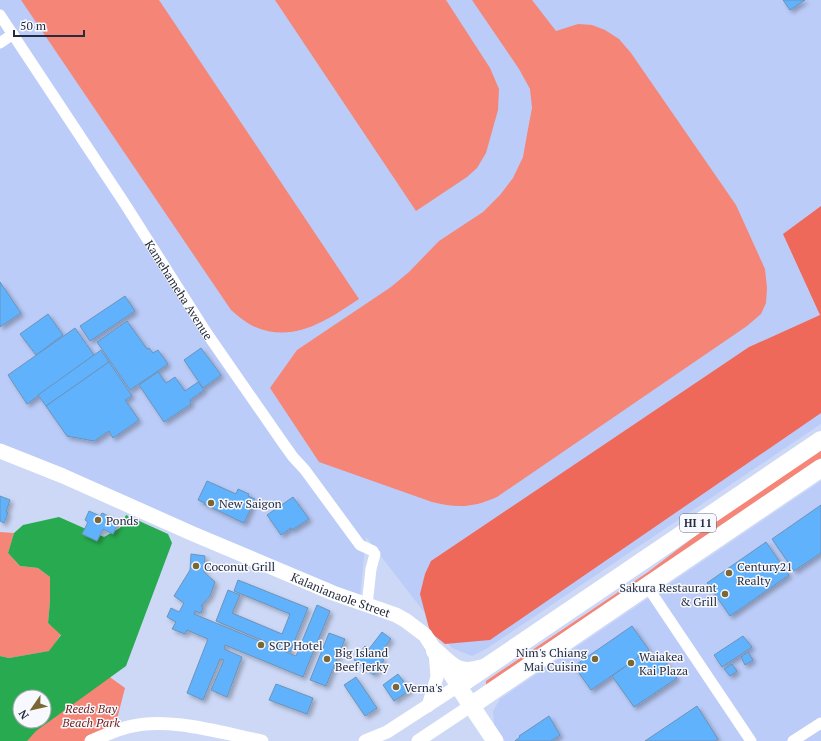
<svg xmlns="http://www.w3.org/2000/svg" width="821" height="741" viewBox="0 0 821 741" font-family="'PT Serif',serif">
<defs>
<filter id="shadow"><feDropShadow dx="3" dy="3" stdDeviation="2" flood-color="#0004"/></filter>
</defs>
<rect width="100%" height="100%" fill="#ccd8f6"/>
<!-- built -->
<g fill="#bbccf8">
<path d="M0,0H821V424L486,649L472,656L452,648L366,537L360,597L0,446Z"/>
<path d="M821,481V741H505L494,725L493,711L500,699Z"/>
</g>
<!-- green -->
<g fill="#f58577">
<path d="M21,0H159L359,299C326,321 292,345 251,325C244,321 237,315 231,310Z"/>
<path d="M275,0H446L490,68L499,89L498,110L486,153L477,168L467,177L416,211Z"/>
<path d="M472,0H532L556,31L578,24L592,25L605,30L619,39L631,53L736,205L765,269L767,288L766,303L761,314L747,326L497,497C472,508 457,508 432,502L319,462L270,388L297,350L391,287L409,272L439,241L483,212L500,195L513,178L523,157L528,129L532,108L530,89L519,69Z"/>
<path d="M821,450V458L486,685V681L648,572L707,527Z"/>
<path d="M0,532L14,533L8,553L20,566L38,568L50,577V601L48,623L61,634L50,651L9,658L0,656Z"/>
<path d="M107,675L125,688L116,723L104,735L91,741H0L44,721Z"/>
</g>
<!-- forest -->
<path fill="#ef695a" d="M821,206V413L490,640L445,644L430,632L420,594L425,574L431,561L749,347L820,315L783,234Z"/>
<!-- water -->
<path fill="#28aa50" fill-rule="evenodd" d="M126,515L168,534L172,543L126,666L36,731L27,741H0V656L9,658L49,651L61,635L48,623L50,601V577L38,568L20,566L8,553L14,533L23,525L59,517L104,537L120,528ZM20,697H44V721H20Z"/>
<!-- building -->
<g fill="#61b2fd" stroke="#6c93b9" filter="url(#shadow)">
<path d="M783,0H805L790,10Z"/>
<path d="M0,282L21,313L0,327Z"/>
<path d="M125,296L135,311L90,341L80,326Z"/>
<path d="M48,314L63,335L36,355L20,334Z"/>
<path d="M127,321L147,349L149,348L153,353L158,350L168,364L130,390L97,342Z"/>
<path d="M75,328L94,355L27,404L8,375Z"/>
<path d="M201,348L221,375L203,388L184,360Z"/>
<path d="M101,350L109,362L46,406L38,395Z"/>
<path d="M109,362L132,396L125,400L139,420L113,438L109,431L94,441L67,436L46,406Z"/>
<path d="M158,372L166,383L175,377L185,391L198,382L204,390L190,400L191,404L164,422L139,385Z"/>
<path d="M207,481L236,494L238,489L249,494L248,496L255,499L244,523L204,504L205,503L198,500Z"/>
<path d="M0,496L10,500L6,512L8,513L4,523L0,521Z"/>
<path d="M293,497L309,519L292,530L291,528L281,535L267,515Z"/>
<path d="M821,505V553L794,571L772,539Z"/>
<path d="M89,511L100,516L102,513L119,521L113,534L103,529L97,541L82,534L88,522L85,520Z"/>
<path d="M766,542L789,575L730,616L707,583Z"/>
<path d="M191,554L205,556L204,572L215,582L210,596L201,606L203,607L201,613L195,611L194,614L296,656L317,605L330,611L303,677L225,645L224,649L242,657L227,697L211,690L224,660L220,659L203,700L187,693L208,639L187,630L185,634L172,629L176,622L167,617L171,608L179,612L184,603L174,596L190,570Z"/>
<path d="M238,580L308,608L290,652L216,621L228,590L240,595L232,613L282,634L290,614L234,591Z"/>
<path d="M632,626L649,650L591,690L574,666Z"/>
<path d="M382,632L391,639L378,656L369,649Z"/>
<path d="M329,633L345,639L326,686L310,680Z"/>
<path d="M743,636L752,647L722,667L714,655Z"/>
<path d="M365,646L384,660L374,675L354,660Z"/>
<path d="M647,651L652,659L660,654L677,678L634,707L612,676Z"/>
<path d="M748,652L753,660L745,665L741,657Z"/>
<path d="M732,664L737,671L730,676L724,669Z"/>
<path d="M398,674L410,690L394,701L383,685Z"/>
<path d="M356,677L377,708L365,716L344,685Z"/>
<path d="M276,684L313,698L307,714L269,700Z"/>
<path d="M697,706L718,739L715,741H645Z"/>
<path d="M549,716L560,735L551,741H515L520,737L519,736Z"/>
</g>
<g fill="none" stroke-linecap="round" stroke-linejoin="round">
<!-- minor -->
<g stroke="#fff" stroke-width="11">
<path id="s1" d="M0,15L125,204L206,332L283,443L293,457L305,470L360,545L373,551"/>
<path d="M0,43L13,34"/>
<path d="M647,586L751,741"/>
<path d="M367,605L371,569L375,554"/>
<path d="M793,741L821,723"/>
</g>
<!-- tertiary -->
<g stroke="#fff" stroke-width="13">
<path d="M428,706L437,677L435,651"/>
<path d="M91,741C103,736 116,730 128,727C168,716 222,733 262,741"/>
<path d="M365,741L387,732L458,686"/>
<path d="M418,741L472,705"/>
</g>
<!-- secondary -->
<path stroke="#fff" stroke-width="15" id="s2" d="M0,451L63,476L191,533L333,593L396,615L405,620L425,635L458,686"/>
<!-- primary -->
<path stroke="#fff" stroke-width="17" d="M458,686L495,741"/>
<!-- trunk -->
<g stroke="#fff" stroke-width="18">
<path d="M435,651C453,667 458,676 483,668"/>
<path d="M458,686L821,440"/>
<path d="M472,705L821,468"/>
</g>
</g>
<!-- markers -->
<g fill="#7a6735" stroke="#f7f9fe" stroke-width="1.5">
<circle cx="211" cy="503" r="4"/>
<circle cx="98" cy="520" r="4"/>
<circle cx="196" cy="566" r="4"/>
<circle cx="729" cy="573" r="4"/>
<circle cx="725" cy="594" r="4"/>
<circle cx="261" cy="645" r="4"/>
<circle cx="327" cy="659" r="4"/>
<circle cx="595" cy="659" r="4"/>
<circle cx="631" cy="663" r="4"/>
<circle cx="396" cy="687" r="4"/>
</g>
<g text-anchor="middle" dominant-baseline="central" stroke-width="3" stroke-linejoin="round" paint-order="stroke">
<!-- shield labels -->
<rect fill="#f7f9fe" stroke="#646a78" stroke-width="1" x="680" y="514" width="36" height="18" rx="3"/>
<g font-size="11" font-weight="bold" fill="#252c3e">
<text x="698" y="523">HI 11</text>
</g>
<!-- street labels -->
<g font-size="12" fill="#252c3e" stroke="#f7f9fe">
<text stroke="none"><textPath href="#s1" startOffset="328">Kamehameha Avenue</textPath></text>
<text stroke="none"><textPath href="#s2" startOffset="370">Kalanianaole Street</textPath></text>
</g>
<!-- poi labels -->
<g font-size="12" fill="#252c3e" stroke="#f7f9fe" text-anchor="start">
<text x="219" y="503">New Saigon</text>
<text x="106" y="520">Ponds</text>
<text x="204" y="566">Coconut Grill</text>
<text x="737" y="566">Century21<tspan x="737" dy="14">Realty</tspan></text>
<text x="717" y="587" text-anchor="end">Sakura Restaurant<tspan x="717" dy="14">&amp; Grill</tspan></text>
<text x="269" y="645">SCP Hotel</text>
<text x="335" y="652">Big Island<tspan x="335" dy="14">Beef Jerky</tspan></text>
<text x="587" y="652" text-anchor="end">Nim's Chiang<tspan x="587" dy="14">Mai Cuisine</tspan></text>
<text x="639" y="656">Waiakea<tspan x="639" dy="14">Kai Plaza</tspan></text>
<text x="404" y="687">Verna's</text>
</g>
<!-- park labels -->
<g font-size="12" font-style="italic" fill="#752019" stroke="#f7f9fe">
<text x="91" y="708">Reeds Bay<tspan x="91" dy="14">Beach Park</tspan></text>
</g>
</g>
<!-- north arrow -->
<g transform="translate(32 709) rotate(236)"><circle r="19" fill="#f7f9fe" stroke="#a3a7b1"/>
<path d="M0-3L7 15L0 10L-7 15Z" fill="#7a6735"/>
<text y="-6" font-size="11" font-weight="bold" text-anchor="middle" fill="#252c3e">N</text>
</g>
<!-- scale -->
<path d="M14 30v6h70v-6" fill="none" stroke="#252c3e" stroke-width="2"/>
<text x="20" y="30" font-size="12" fill="#252c3e" stroke="#f7f9fe" stroke-width="3" paint-order="stroke">50 m</text>
</svg>
